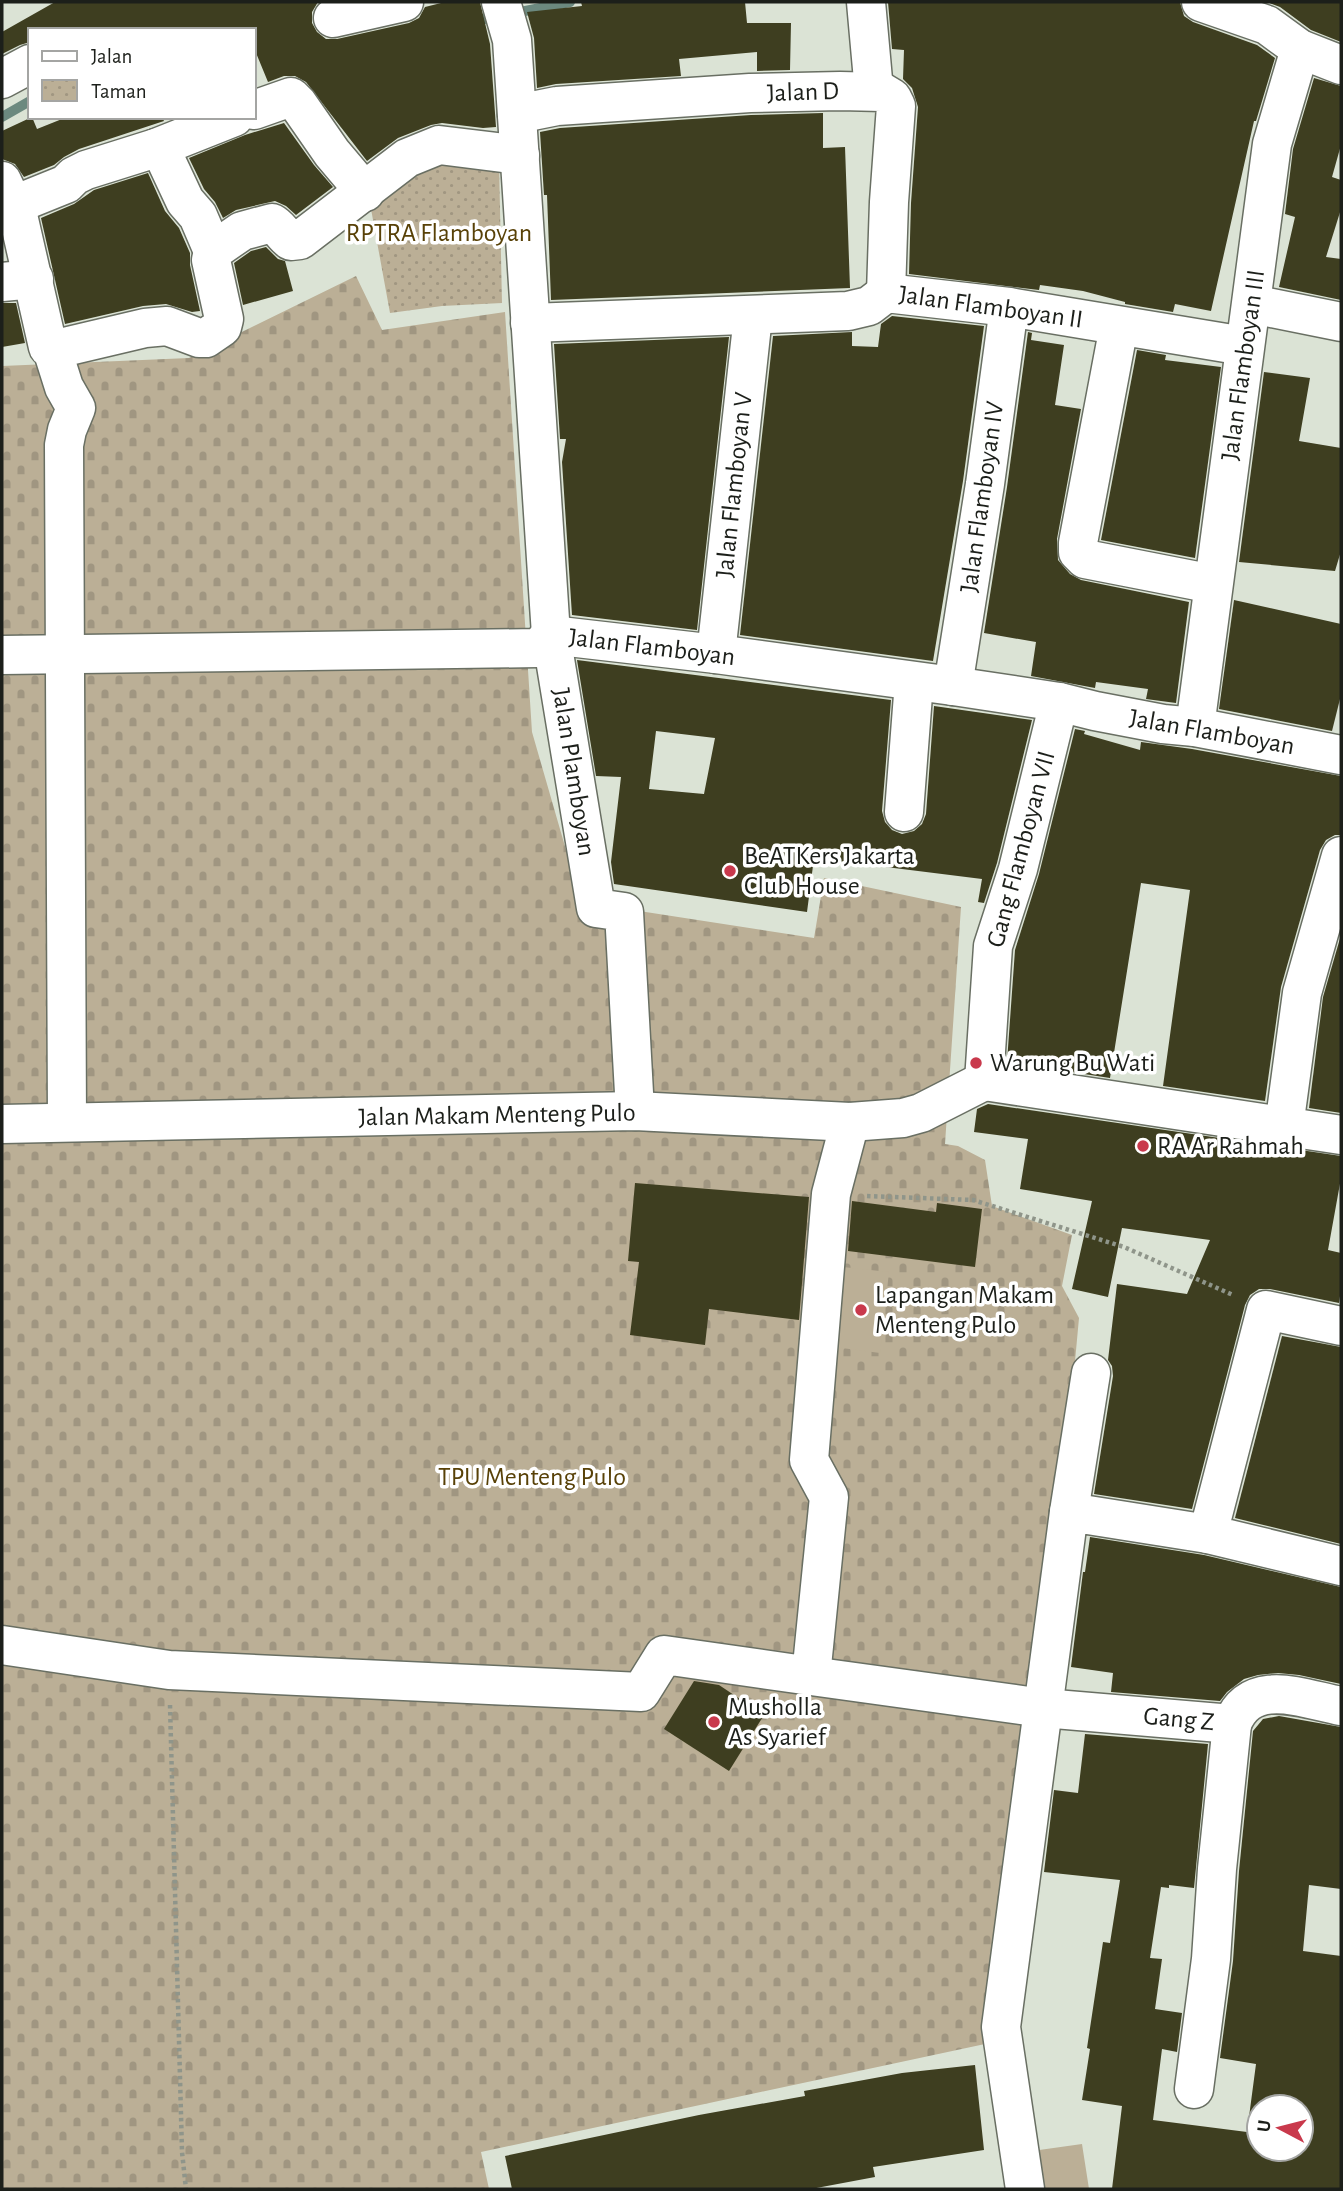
<svg xmlns="http://www.w3.org/2000/svg" width="1343" height="2191" viewBox="0 0 1343 2191" font-family="'Alegreya Sans',sans-serif">
<defs>
<pattern id="cemetery-stones" width="16" height="16" patternUnits="userSpaceOnUse" patternTransform="scale(1.75)"><rect width="16" height="16" fill="#bbaf96"/><path d="M2 7V4a2 2 0 0 1 4 0v3zM10 15v-3a2 2 0 0 1 4 0v3z" fill="#a09681"/></pattern>
<pattern id="park-dots" width="8" height="8" patternUnits="userSpaceOnUse" patternTransform="scale(1.75)"><rect width="8" height="8" fill="#bbaf96"/><path d="M2 2h.1M6 6h.1" fill="none" stroke="#a09681" stroke-width="1.8" stroke-linecap="round"/></pattern>
</defs>
<rect width="100%" height="100%" fill="#dbe3d5"/>
<!-- cemetery -->
<path fill="url(#cemetery-stones)" d="M356,276L382,330L505,312L532,732L581,902L814,938L824,878L961,907L945,1144L958,1146L985,1160L992,1206L1072,1235L1062,1286L1079,1318L1043,1708L985,2044L481,2152L489,2189H2V366L189,358Z"/>
<!-- park -->
<path fill="url(#park-dots)" d="M422,158L499,162L502,303L442,306L390,313L371,209Z"/>
<!-- garden -->
<g fill="#bbaf96">
<path d="M843,1267L889,1272L880,1353L834,1347Z"/>
<path d="M1082,2144L1089,2189H1030L1025,2152Z"/>
</g>
<g fill="none" stroke-linecap="round" stroke-linejoin="round">
<!-- stream -->
<g stroke="#6c897f" stroke-width="10">
<path d="M470,22L570,2"/>
<path d="M2,117L30,101"/>
</g>
</g>
<!-- building -->
<g fill="#3e3e20" fill-rule="evenodd">
<path d="M55,2H318L312,12V23L317,32L326,39H337L409,23L419,18L425,7L445,2H480L490,44L496,127L483,128L442,123L431,125L398,138L367,161L306,82L295,76H284L268,82L254,48V30H30V42L20,45L2,54V32Z"/>
<path d="M581,2H745L747,23H791L790,70L757,71V52L679,59L681,76L556,84L537,88L534,38L527,12L582,6Z"/>
<path d="M888,2H1180L1184,16L1193,22L1257,45L1275,58L1256,121H1254L1211,311L1175,304L1173,312L1125,304V302L1083,291L1040,285L1039,290L909,274L911,203L918,107L912,88L903,79L904,50L892,49Z"/>
<path d="M1267,2H1341V42L1311,30L1280,7Z"/>
<path d="M1314,78L1341,86V145L1332,177L1341,180V209L1326,257L1341,259V300L1279,287L1295,217L1285,214L1293,149Z"/>
<path d="M823,113V148L845,147L850,288L551,300L547,195H544L540,132L560,128L751,115Z"/>
<path d="M32,117L37,129L67,117H162L164,121L79,149L64,157L54,165L24,177L15,164L2,159V131Z"/>
<path d="M284,123L314,165L333,187L296,215L286,206L275,201L236,210L223,218L215,202L204,189L189,158L245,135Z"/>
<path d="M148,173L165,211L179,228L190,253V265L200,311L192,312L166,304L143,306L65,324L41,218L74,204L94,190Z"/>
<path d="M266,247L278,259L285,261L293,291L243,305L234,263L251,251Z"/>
<path d="M2,303H16L25,343L2,347Z"/>
<path d="M892,316L984,326L963,481L933,661L740,635L773,336L852,332V346L878,347L881,324Z"/>
<path d="M1028,332L1032,333L1031,340L1064,345L1055,405L1081,409L1057,539L1058,560L1070,574L1081,580L1189,602L1176,703L1146,699L1148,689L1096,682L1095,688L1031,676L1036,642L984,633L1007,487Z"/>
<path d="M729,337L697,630L572,615L562,462L566,439H560L554,344Z"/>
<path d="M1137,350L1166,355L1165,360L1221,367L1195,558L1101,540Z"/>
<path d="M1264,372L1310,378L1299,441L1341,448V551L1335,571L1239,562Z"/>
<path d="M1234,600L1341,624V695L1332,731L1219,709Z"/>
<path d="M577,660L891,700L882,811L885,822L892,830L902,834L914,831L922,824L926,814L934,706L1032,720L997,863L984,903L978,902L982,879L814,858L807,912L614,884L611,862L621,777L596,776ZM656,731L715,738L704,794L649,789Z"/>
<path d="M1075,729L1085,731L1084,734L1140,750L1141,742L1192,749L1341,776V835H1335L1326,840L1320,850L1281,987L1265,1101L1163,1086L1190,890L1141,883L1110,1078L1007,1062L1015,950L1039,874Z"/>
<path d="M1341,935V1113L1309,1108L1323,997Z"/>
<path d="M988,1104L1341,1156V1178L1328,1250L1341,1253V1289L1339,1303L1270,1289H1259L1250,1295L1245,1305L1192,1509L1094,1494L1113,1376L1112,1366L1108,1360L1117,1284L1187,1294L1210,1240L1122,1228L1108,1297L1072,1289L1092,1201L1020,1189L1028,1139L974,1132L977,1109Z"/>
<path d="M635,1183L809,1197L799,1320L709,1309L705,1345L630,1335L639,1262L628,1261Z"/>
<path d="M852,1201L936,1212L937,1203L982,1209L975,1267L848,1251Z"/>
<path d="M1282,1336L1341,1347V1544L1235,1518Z"/>
<path d="M1090,1537L1204,1555L1341,1587V1684L1299,1675L1278,1673L1258,1675L1244,1679L1227,1692L1220,1701L1111,1692L1113,1673L1071,1667L1083,1572H1085Z"/>
<path d="M694,1681L719,1685L764,1715L729,1771L664,1729Z"/>
<path d="M1279,1716L1341,1727V1889L1309,1885L1303,1951L1341,1956V2189H1112L1122,2106L1082,2100L1090,2049L1087,2048L1103,1942L1110,1943L1120,1880L1044,1872L1054,1790L1078,1793L1085,1734L1208,1744L1194,1888L1169,1885V1888L1161,1887L1150,1958L1162,1959L1155,2009L1182,2013L1177,2052L1162,2049L1153,2120L1247,2132L1256,2064L1220,2058L1233,1961L1239,1871L1253,1731L1263,1719ZM1259,2107H1301V2149H1259Z"/>
<path d="M975,2065L984,2150L873,2167L875,2177L811,2189H512L505,2156L699,2115L805,2096L804,2091L902,2073Z"/>
</g>
<g fill="none" stroke-linecap="round" stroke-linejoin="round">
<!-- minor casing -->
<g stroke="#696f63" stroke-width="41">
<g id="minor">
<path d="M501,2L512,40L551,635L596,908L624,912L635,1111"/>
<path d="M866,2L874,91"/>
<path d="M1201,2L1267,25L1300,49L1341,65"/>
<path d="M333,18L404,2"/>
<path d="M2,79L30,64"/>
<path d="M254,110L291,97L298,104L332,153L365,192"/>
<path d="M517,114L557,106L750,93L840,91L882,92L892,98L896,106L889,202L886,293"/>
<path d="M156,148L163,154L185,201L198,216L213,251"/>
<path d="M2,181L18,215L48,347L56,349L145,328L167,326L199,338H206L222,327L224,319L211,260L213,251L242,231L272,223C280,227 283,236 291,241L300,240L407,158L439,145L520,155"/>
<path d="M14,205L66,184L74,176L86,170L156,148L234,117"/>
<path d="M2,282L34,279"/>
<path d="M1252,304L1341,322"/>
<path d="M530,323L848,311L869,306L886,293L1009,307L1244,346"/>
<path d="M1119,326L1078,543V552L1085,559L1213,584"/>
<path d="M52,349L64,387L76,408L67,430L64,445L67,1122"/>
<path d="M551,635L716,654L953,686L1059,702L1095,711L1163,724L1195,727L1341,755"/>
<path d="M716,654L753,316"/>
<path d="M2,655L538,648L551,635"/>
<path d="M953,686L985,484L1009,307"/>
<path d="M1195,727L1272,144L1300,49"/>
<path d="M904,812L914,682"/>
<path d="M984,1081L993,946L1018,869L1059,702"/>
<path d="M984,1081L1341,1135"/>
<path d="M2,1124L635,1111L850,1122L903,1118L921,1113L984,1081"/>
<path d="M1284,1127L1302,993L1341,856"/>
<path d="M1341,1326L1266,1310L1208,1534L1341,1566"/>
<path d="M1069,1512L1091,1373"/>
<path d="M2,1645L169,1670L641,1692L664,1655L811,1676L829,1497L809,1460L831,1194L850,1122"/>
<path d="M811,1676L1043,1708L1232,1724C1251,1676 1303,1699 1341,1706"/>
<path d="M1194,2089L1211,1959L1217,1869L1232,1724"/>
<path d="M1025,2189L1001,2027L1069,1512L1208,1534"/>
</g>
</g>
<!-- path -->
<g stroke="#8f958a" stroke-width="4.5" stroke-dasharray="3.5 3.5" stroke-linecap="butt">
<path d="M867,1196L973,1200L1124,1247L1233,1295"/>
<path d="M170,1705L182,2152L186,2189"/>
</g>
<!-- minor -->
<use href="#minor" stroke="#fff" stroke-width="38"/>
</g>
<!-- markers -->
<g fill="#c9394c" stroke="#fff" stroke-width="2.5">
<circle cx="730" cy="871" r="7"/>
<circle cx="976" cy="1063" r="7"/>
<circle cx="1143" cy="1146" r="7"/>
<circle cx="861" cy="1310" r="7"/>
<circle cx="714" cy="1722" r="7"/>
</g>
<g text-anchor="middle" dominant-baseline="central" stroke-width="7" stroke-linejoin="round" paint-order="stroke">
<!-- street labels -->
<g font-size="26" fill="#1c1f1a" stroke="#fff">
<text transform="translate(803 92) rotate(-2)">Jalan D</text>
<text transform="translate(991 307) rotate(8)">Jalan Flamboyan II</text>
<text transform="translate(1243 365) rotate(-82)">Jalan Flamboyan III</text>
<text transform="translate(734 485) rotate(-84)">Jalan Flamboyan V</text>
<text transform="translate(982 497) rotate(-82)">Jalan Flamboyan IV</text>
<text transform="translate(652 647) rotate(7)">Jalan Flamboyan</text>
<text transform="translate(1212 732) rotate(10)">Jalan Flamboyan</text>
<text transform="translate(574 772) rotate(81)">Jalan Plamboyan</text>
<text transform="translate(1021 849) rotate(-75)">Gang Flamboyan VII</text>
<text transform="translate(497 1115) rotate(-1)">Jalan Makam Menteng Pulo</text>
<text transform="translate(1179 1719) rotate(5)">Gang Z</text>
</g>
<!-- park labels -->
<g font-size="26" fill="#584107" stroke="#fff">
<text x="439" y="233">RPTRA Flamboyan</text>
<text x="532" y="1477">TPU Menteng Pulo</text>
</g>
<!-- poi labels -->
<g font-size="26" fill="#1c1f1a" stroke="#fff" text-anchor="start">
<text x="744" y="856">BeATKers Jakarta<tspan x="744" dy="30">Club House</tspan></text>
<text x="990" y="1063">Warung Bu Wati</text>
<text x="1157" y="1146">RA Ar Rahmah</text>
<text x="875" y="1295">Lapangan Makam<tspan x="875" dy="30">Menteng Pulo</tspan></text>
<text x="728" y="1707">Musholla<tspan x="728" dy="30">As Syarief</tspan></text>
</g>
</g>
<!-- border -->
<rect width="1343" height="2191" fill="none" stroke="#1c1f1a" stroke-width="7"/>
<!-- legend -->
<rect x="28" y="28" width="228" height="91" fill="#ffffff" stroke="#a4a5a3" stroke-width="2"/>
<rect x="42" y="51" width="35" height="10" fill="#ffffff" stroke="#a4a5a3" stroke-width="2"/>
<text x="91" y="63" font-size="21" fill="#1c1f1a">Jalan</text>
<rect x="42" y="80" width="35" height="21" fill="url(#park-dots)" stroke="#a4a5a3" stroke-width="2"/>
<text x="91" y="98" font-size="21" fill="#1c1f1a">Taman</text>
<!-- north arrow -->
<g transform="translate(1280 2128) rotate(277)"><circle r="33" fill="#ffffff" stroke="#a4a5a3" stroke-width="2"/>
<path d="M0-5L12 26L0 18L-12 26Z" fill="#c9394c"/>
<text y="-10" font-size="19" font-weight="bold" text-anchor="middle" fill="#1c1f1a">U</text>
</g>
</svg>
